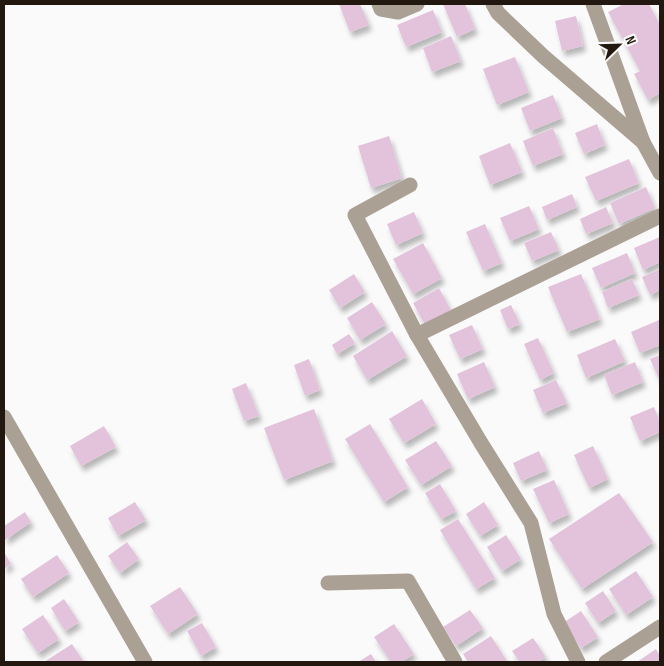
<svg xmlns="http://www.w3.org/2000/svg" width="664" height="666" viewBox="0 0 664 666" font-family="'Sofia Sans Condensed',sans-serif">
<defs>
<filter id="shadow"><feDropShadow dx="3" dy="5.5" stdDeviation="2.5" flood-color="#0004"/></filter>
</defs>
<rect width="100%" height="100%" fill="#fafafa"/>
<!-- building -->
<g fill="#e3c3db" filter="url(#shadow)">
<path d="M339,4H360L369,25L350,32Z"/>
<path d="M443,4H465L475,29L457,37Z"/>
<path d="M624,4H649L660,25V93L648,100L634,74L640,71L608,12Z"/>
<path d="M433,10L442,32L406,47L397,25Z"/>
<path d="M576,16L583,46L562,51L555,21Z"/>
<path d="M451,36L461,61L432,72L423,48Z"/>
<path d="M515,57L529,92L497,105L483,69Z"/>
<path d="M553,95L562,118L530,131L521,108Z"/>
<path d="M597,124L605,145L584,154L575,133Z"/>
<path d="M553,128L563,154L533,166L523,141Z"/>
<path d="M389,136L402,178L371,188L358,146Z"/>
<path d="M510,143L522,172L490,185L479,156Z"/>
<path d="M629,159L639,183L596,201L585,177Z"/>
<path d="M646,187L655,208L619,224L610,203Z"/>
<path d="M572,194L577,207L547,220L542,207Z"/>
<path d="M529,206L539,229L510,241L500,218Z"/>
<path d="M606,207L613,223L586,234L580,219Z"/>
<path d="M414,212L423,233L396,245L387,224Z"/>
<path d="M485,224L502,263L483,271L466,232Z"/>
<path d="M551,232L559,250L532,261L524,243Z"/>
<path d="M660,237V262L643,270L634,248Z"/>
<path d="M423,243L442,278L413,294L393,259Z"/>
<path d="M627,253L635,273L601,288L592,268Z"/>
<path d="M660,269V290L650,295L642,277Z"/>
<path d="M354,274L365,292L340,308L329,290Z"/>
<path d="M581,274L600,319L567,332L548,287Z"/>
<path d="M632,279L639,295L608,308L602,292Z"/>
<path d="M439,288L451,310L425,325L413,303Z"/>
<path d="M372,302L386,324L360,340L347,318Z"/>
<path d="M511,305L520,324L508,329L500,310Z"/>
<path d="M659,320L660,323V345L640,353L631,332Z"/>
<path d="M472,325L483,349L460,359L449,335Z"/>
<path d="M392,331L407,356L367,380L353,356Z"/>
<path d="M349,334L355,343L337,354L332,345Z"/>
<path d="M538,338L554,373L540,380L524,344Z"/>
<path d="M615,339L625,361L586,378L577,355Z"/>
<path d="M660,355V378L659,379L650,359Z"/>
<path d="M309,359L320,390L305,396L294,365Z"/>
<path d="M484,362L495,387L468,399L457,374Z"/>
<path d="M635,362L643,382L612,395L604,375Z"/>
<path d="M556,380L567,403L543,413L533,390Z"/>
<path d="M246,383L259,416L244,421L232,389Z"/>
<path d="M422,399L436,424L404,443L389,419Z"/>
<path d="M654,407L660,422V432L640,441L630,417Z"/>
<path d="M314,409L333,461L284,480L264,428Z"/>
<path d="M370,424L408,487L384,502L345,439Z"/>
<path d="M104,426L116,447L81,466L70,446Z"/>
<path d="M436,441L452,466L421,485L405,460Z"/>
<path d="M593,446L608,479L589,488L574,455Z"/>
<path d="M539,451L547,470L521,481L513,463Z"/>
<path d="M554,480L569,514L549,523L533,489Z"/>
<path d="M440,484L456,511L441,519L425,493Z"/>
<path d="M619,493L653,542L582,589L549,539Z"/>
<path d="M135,502L146,520L118,536L108,518Z"/>
<path d="M484,502L498,525L480,536L466,514Z"/>
<path d="M25,512L31,522L5,540L4,526Z"/>
<path d="M458,519L495,578L476,589L440,530Z"/>
<path d="M506,535L521,559L502,571L487,547Z"/>
<path d="M127,542L139,559L120,573L108,556Z"/>
<path d="M4,552L11,564L4,569Z"/>
<path d="M57,555L69,573L33,597L21,579Z"/>
<path d="M636,571L653,597L626,615L609,589Z"/>
<path d="M180,587L198,614L168,634L150,606Z"/>
<path d="M603,591L616,611L598,623L585,603Z"/>
<path d="M64,599L79,622L65,631L51,608Z"/>
<path d="M470,610L483,628L456,646L443,627Z"/>
<path d="M581,611L598,637L581,648L563,623Z"/>
<path d="M43,615L59,639L38,653L22,629Z"/>
<path d="M202,623L216,647L201,656L187,631Z"/>
<path d="M394,624L414,654L401,662H391L374,637Z"/>
<path d="M491,636L507,661L504,662H468L463,654Z"/>
<path d="M533,638L546,657L538,662H520L512,651Z"/>
<path d="M72,644L84,662H44Z"/>
<path d="M656,649L660,656V662H637Z"/>
<path d="M371,654L376,662H358Z"/>
</g>
<g fill="none" stroke-linecap="round" stroke-linejoin="round">
<!-- minor -->
<g stroke="#aaa093" stroke-width="15">
<path d="M379,4L381,9L398,12L417,4"/>
<path d="M493,4L498,13L543,56L643,142"/>
<path d="M593,4L643,142L660,173"/>
<path d="M410,185L355,215L417,335L481,443L531,523L554,614L578,662"/>
<path d="M417,335L660,216"/>
<path d="M4,417L145,662"/>
<path d="M328,583L408,581L455,662"/>
<path d="M606,662L660,627"/>
</g>
</g>
<!-- border -->
<rect width="664" height="666" fill="none" stroke="#23180f" stroke-width="10"/>
<!-- north arrow -->
<g transform="translate(619 45) rotate(67)" stroke="#fafafa" stroke-width="4" paint-order="stroke">
<path d="M0-4L9 19L0 12L-9 19Z" fill="#23180f"/>
<text y="-8" font-size="14" font-weight="bold" text-anchor="middle" fill="#23180f">N</text>
</g>
</svg>
